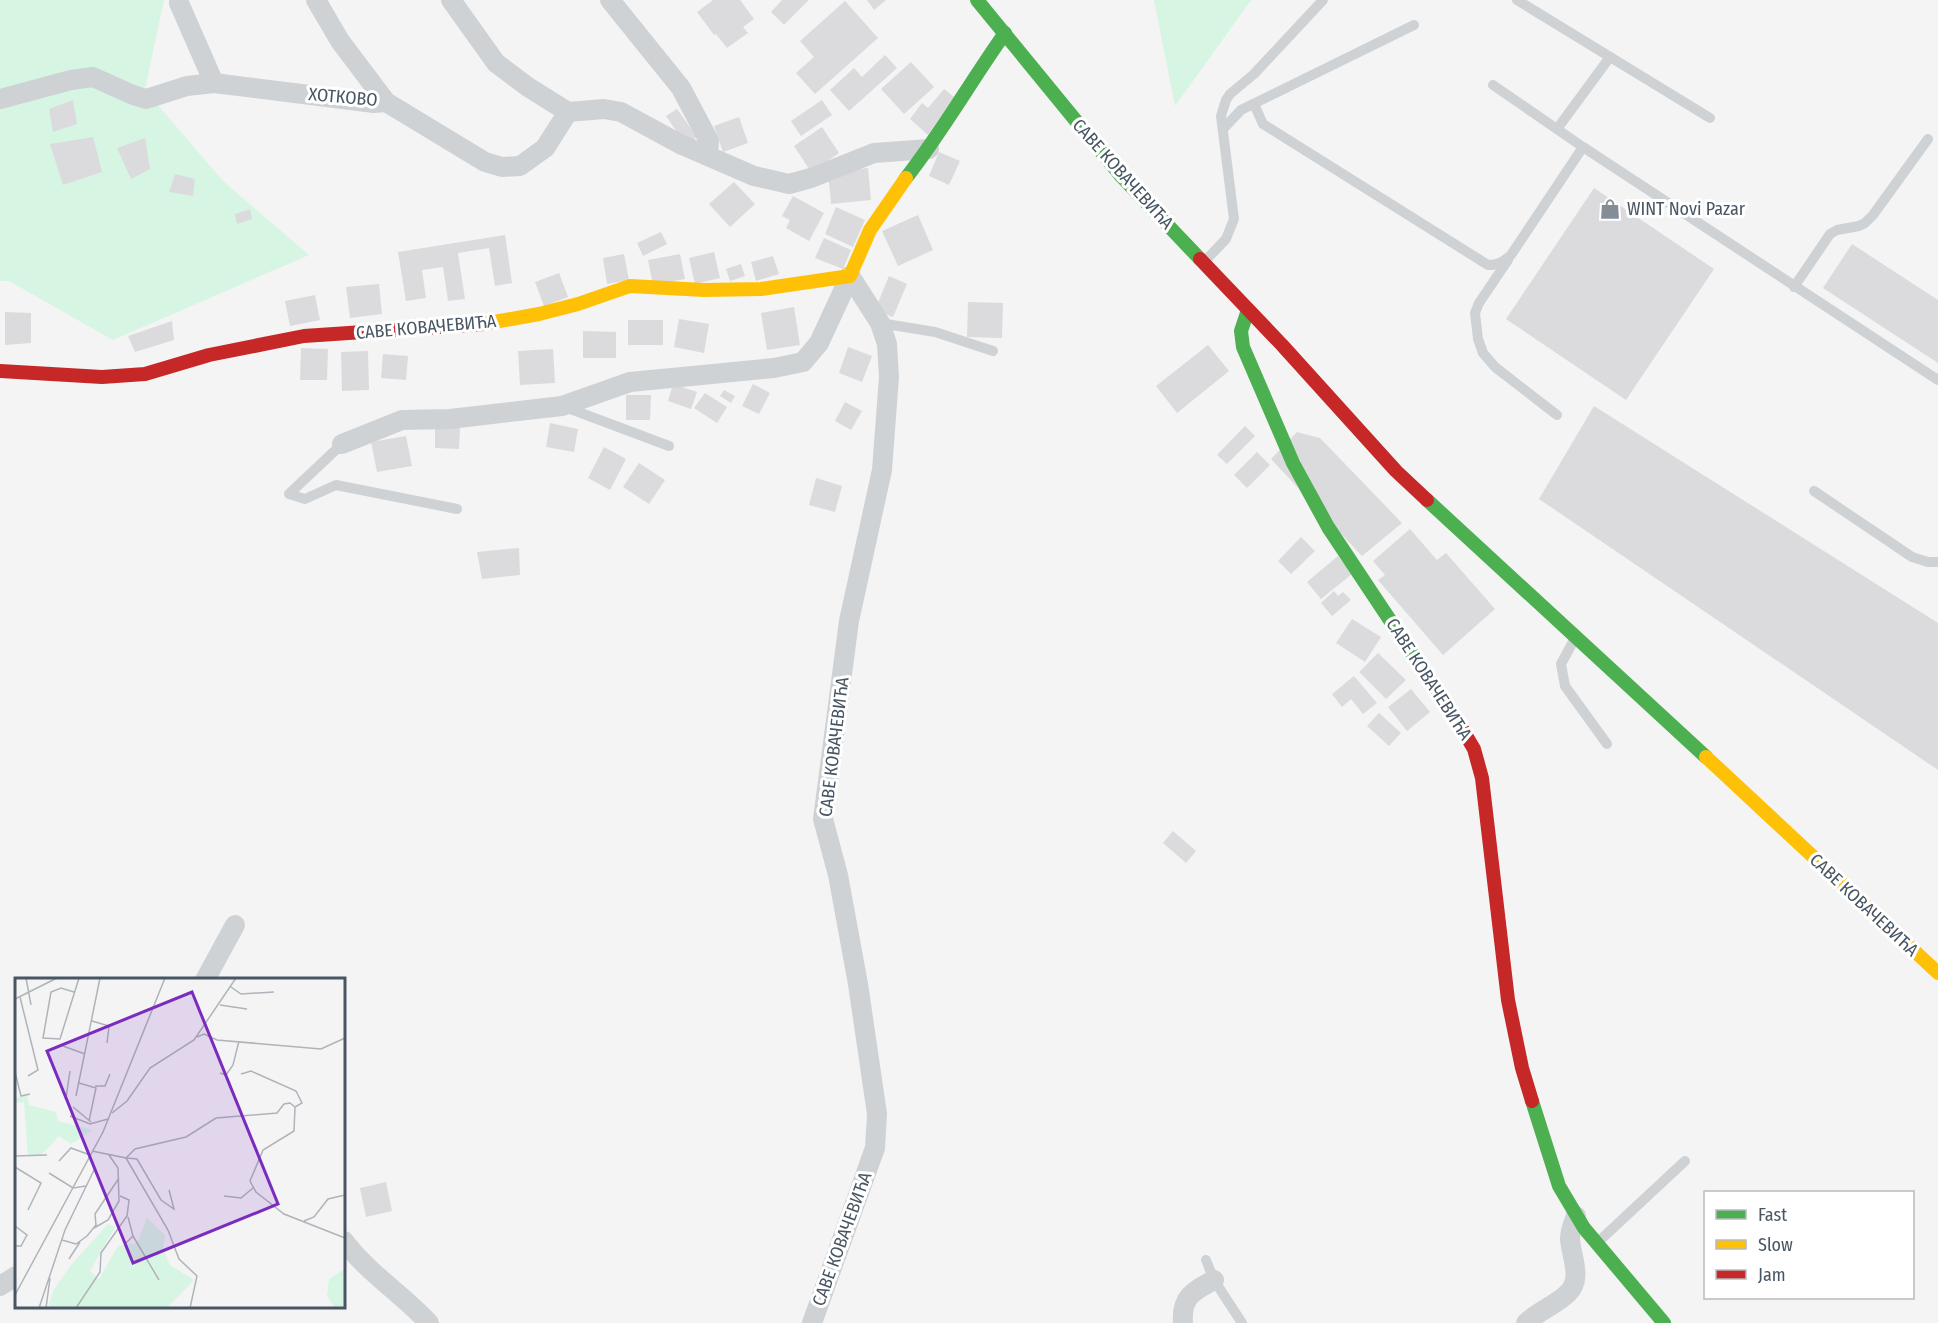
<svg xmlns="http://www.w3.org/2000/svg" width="1938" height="1323" viewBox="0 0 1938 1323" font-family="'Fira Sans Condensed',sans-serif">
<rect width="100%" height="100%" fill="#f4f4f4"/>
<!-- green -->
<g fill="#d7f5e3">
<path d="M0,0H164L145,90L223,181L309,255L113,340L9,281H0Z"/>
<path d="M1154,0H1251L1175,106Z"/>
</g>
<!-- building -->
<g fill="#dbdbde">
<path d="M713,0H740L754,19L743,27L748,33L727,48L716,34L714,35L697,12Z"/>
<path d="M782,0H809L784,25L771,12Z"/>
<path d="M867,0H886L874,10Z"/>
<path d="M845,1L878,38L815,94L796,73L814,57L800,41Z"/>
<path d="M885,55L897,68L849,111L830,90L854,68L862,77Z"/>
<path d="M911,62L934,87L904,114L881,89Z"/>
<path d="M944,89L954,97L928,135L910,119L922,103L928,108Z"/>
<path d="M73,100L77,124L53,132L49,109Z"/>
<path d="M822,100L832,115L801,136L791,121Z"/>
<path d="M677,109L697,137L686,145L666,116Z"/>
<path d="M739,117L748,143L723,152L714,126Z"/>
<path d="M822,127L839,153L811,172L794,146Z"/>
<path d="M93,137L102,172L63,185L50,144Z"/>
<path d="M145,138L150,169L131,179L117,148Z"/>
<path d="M939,152L960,161L949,185L929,176Z"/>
<path d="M868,168L871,200L831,204L828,172Z"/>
<path d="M175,174L195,179L193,196L169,192Z"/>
<path d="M734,182L755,204L730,227L709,204Z"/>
<path d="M1594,188L1714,269L1626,400L1506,319Z"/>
<path d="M793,196L824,213L809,241L786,228L790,220L782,216Z"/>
<path d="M836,207L865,220L853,247L825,234Z"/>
<path d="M250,209L252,219L237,224L235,214Z"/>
<path d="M918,215L933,250L898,266L882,231Z"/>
<path d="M661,232L667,244L643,256L637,243Z"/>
<path d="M505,235L512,283L495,286L489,248L458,253L465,299L448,301L443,267L422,270L426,298L406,301L398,252Z"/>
<path d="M824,238L851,250L843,269L815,258Z"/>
<path d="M1852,244L1938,300V363L1823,288Z"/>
<path d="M714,252L720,278L695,284L689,258Z"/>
<path d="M624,254L629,280L607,284L603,258Z"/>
<path d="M680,254L685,279L653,285L648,260Z"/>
<path d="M773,256L779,274L756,281L751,262Z"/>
<path d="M741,264L745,276L730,281L726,269Z"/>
<path d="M559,273L568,297L544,306L535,282Z"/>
<path d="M889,276L907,284L893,317L875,310Z"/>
<path d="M379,284L382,314L350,318L346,287Z"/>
<path d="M315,295L320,320L290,326L285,301Z"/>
<path d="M968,302L1003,303L1002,338L967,337Z"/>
<path d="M794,307L800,345L767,350L761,313Z"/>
<path d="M5,312L31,313V343L5,345Z"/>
<path d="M679,319L709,324L704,353L674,347Z"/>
<rect x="628" y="320" width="35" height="25"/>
<path d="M172,321L174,340L135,352L128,336Z"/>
<path d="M583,331L616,332V358H583Z"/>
<path d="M1208,345L1229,371L1177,413L1156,386Z"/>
<path d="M848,347L872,356L862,382L839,373Z"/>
<path d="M301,348L328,349L327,380H300Z"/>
<path d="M553,349L555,383L520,385L518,351Z"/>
<path d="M368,351L369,390L342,391L341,352Z"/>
<path d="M383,354L408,356L406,380L381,378Z"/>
<path d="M673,384L697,392L691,409L668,401Z"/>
<path d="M753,384L770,393L759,414L742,406Z"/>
<path d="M724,390L735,396L731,403L720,396Z"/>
<path d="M705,393L727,407L717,423L694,408Z"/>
<path d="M626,395H651L650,420H626Z"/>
<path d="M845,402L862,411L851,430L835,421Z"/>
<path d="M1594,406L1938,623V770L1539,499Z"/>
<path d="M550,423L578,429L574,452L546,447Z"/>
<path d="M1245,426L1255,436L1227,464L1217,455Z"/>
<path d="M435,427L460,428L459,449L435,448Z"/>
<path d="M1297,432L1320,438L1402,523L1362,556L1271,459Z"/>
<path d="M406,436L412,466L377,472L371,442Z"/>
<path d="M604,447L626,459L610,490L588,478Z"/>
<path d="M1257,452L1270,465L1247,488L1234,475Z"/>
<path d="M639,463L665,480L649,504L623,487Z"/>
<path d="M816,478L842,486L835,512L809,505Z"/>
<path d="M1410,529L1437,560L1446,553L1495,609L1443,655L1378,580L1385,575L1373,561Z"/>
<path d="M1301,537L1315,551L1291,574L1278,561Z"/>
<path d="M519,548L520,575L482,579L477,552Z"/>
<path d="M1338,556L1352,574L1321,599L1307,582Z"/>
<path d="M1334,591L1338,596L1343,592L1351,600L1332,616L1321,603Z"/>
<path d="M1352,619L1381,637L1365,662L1336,643Z"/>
<path d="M1378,653L1406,680L1386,699L1359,672Z"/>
<path d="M1354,676L1377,703L1363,714L1351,699L1342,707L1332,694Z"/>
<path d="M1411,689L1430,712L1407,731L1388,707Z"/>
<path d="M1379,713L1401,733L1389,746L1367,726Z"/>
<path d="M1173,831L1196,851L1186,863L1163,843Z"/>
<path d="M386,1182L392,1211L366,1217L360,1188Z"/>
</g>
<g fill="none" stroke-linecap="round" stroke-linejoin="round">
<!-- lane -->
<g stroke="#cfd2d5" stroke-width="10">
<path d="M1517,0L1710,118"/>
<path d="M1493,85L1583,147L1938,380"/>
<path d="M1254,104L1263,124L1488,265C1498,265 1503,262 1511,255L1583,147"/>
<path d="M1223,129L1241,110L1414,25"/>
<path d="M1557,129L1610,57"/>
<path d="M1508,260L1479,303L1475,313L1478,339L1483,353L1495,367L1557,415"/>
<path d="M1204,262L1226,239L1234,219L1221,116L1226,100L1230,94L1254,74L1323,0"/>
<path d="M1794,287L1830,234L1837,230L1859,226L1865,223L1873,215L1928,139"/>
<path d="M880,323L935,332L993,351"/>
<path d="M565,407L669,446"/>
<path d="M342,444L289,494L305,499L336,485L457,509"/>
<path d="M1814,491L1912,557L1928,562H1938"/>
<path d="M1574,640L1561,664L1565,686L1607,744"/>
<path d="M1597,1243L1685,1161"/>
<path d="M1206,1260L1214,1280L1242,1323"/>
</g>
<!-- street -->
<g stroke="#cfd2d5" stroke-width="20">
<path d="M316,0L340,41L386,102L485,162L502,167L520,166L545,148L568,112"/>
<path d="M451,0L496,63L528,87L568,112L604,109L621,112L680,144L754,176L789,184L811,178L874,153L929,149"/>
<path d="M610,0L681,88L709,141L708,156"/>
<path d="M179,3L214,83L374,103L386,102"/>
<path d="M0,99L71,80L93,77L133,95L146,99L187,86L214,83"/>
<path d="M342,444L402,420L450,419L562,406L630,382L774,368L803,362L819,343L850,276"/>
<path d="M205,980L235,925"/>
<path d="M344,1241C368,1273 402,1294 429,1323"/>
<path d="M0,1286L16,1276"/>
<path d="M812,1323L875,1148L877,1114L858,984L838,875L823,819L849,621L882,470L889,377L887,344L880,323L850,276"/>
<path d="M1183,1323C1181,1297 1193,1291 1214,1280"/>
<path d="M1526,1323C1538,1311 1556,1305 1568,1293C1583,1279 1571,1256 1570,1239C1570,1230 1573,1224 1576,1216"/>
</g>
<!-- fast -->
<g stroke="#4caf50" stroke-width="14">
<path d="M977,0L1122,177L1200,259"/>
<path d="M906,178C942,132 971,81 1005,33"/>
<path d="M1248,310L1241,331L1243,347L1293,463L1328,527L1461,727"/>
<path d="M1427,500L1706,757"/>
<path d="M1532,1101L1559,1186L1584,1228L1664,1323"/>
</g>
<!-- slow -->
<g stroke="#ffc107" stroke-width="14">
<path d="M483,324L539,314L578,304L630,286L704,290L761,289L850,276L870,230L906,178"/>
<path d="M1706,757L1938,973"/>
</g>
<!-- jam -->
<g stroke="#c62828" stroke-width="14">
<path d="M1200,259L1282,345L1396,471L1427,500"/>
<path d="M0,371L102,377L145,374L209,355L304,336L483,324"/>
<path d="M1461,727L1474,749L1482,778L1508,1000L1522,1068L1532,1101"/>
</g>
</g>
<!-- icons -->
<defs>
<g id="shop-bare" transform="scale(1.62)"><path d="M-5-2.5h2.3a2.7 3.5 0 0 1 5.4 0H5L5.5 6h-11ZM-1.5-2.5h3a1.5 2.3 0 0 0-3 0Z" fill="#848d96" stroke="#fff" stroke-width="2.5" paint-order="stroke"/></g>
</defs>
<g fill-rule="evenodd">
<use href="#shop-bare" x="1610" y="209"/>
</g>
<g text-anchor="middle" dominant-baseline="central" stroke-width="6" stroke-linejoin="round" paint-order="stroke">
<!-- street labels -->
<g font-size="18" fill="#485563" stroke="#fff">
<text transform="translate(343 97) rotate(5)">ХОТКОВО</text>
<text transform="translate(1123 174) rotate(48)">САВЕ КОВАЧЕВИЋА</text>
<text transform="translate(426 327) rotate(-5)">САВЕ КОВАЧЕВИЋА</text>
<text transform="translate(1429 679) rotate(57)">САВЕ КОВАЧЕВИЋА</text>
<text transform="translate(834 747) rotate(-83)">САВЕ КОВАЧЕВИЋА</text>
<text transform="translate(1864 905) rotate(43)">САВЕ КОВАЧЕВИЋА</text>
<text transform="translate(842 1239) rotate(-70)">САВЕ КОВАЧЕВИЋА</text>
</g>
<!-- poi labels -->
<g font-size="18" fill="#485563" stroke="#fff" text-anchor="start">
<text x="1627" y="209">WINT Novi Pazar</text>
</g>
</g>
<!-- overview -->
<g transform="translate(15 978)">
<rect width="330" height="330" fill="#f4f4f4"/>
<path d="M12,118L14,127L41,134L43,143L78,152L56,166L44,158L25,178H13L9,124L0,125V120ZM132,240L150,257L148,271L155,287L179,302L152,330H33L38,313L56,287L93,246L100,249L75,293L84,301L103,268L122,265ZM330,291V330H320L312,318L314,301Z" fill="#d7f5e3"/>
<path fill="none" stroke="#afb4ba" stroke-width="1.5" d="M11,0L16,27M216,9L226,16L259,14M59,14L46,10L36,14L28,60L45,61L64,0M5,19L23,92L13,98M0,21L42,0M205,27L232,31M77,43L94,48L92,65M182,59L189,56L202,62L306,71L330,60M48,68L70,76M0,94L6,118L15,116M205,95L211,97L218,87L224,63M226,96L236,93L281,113L287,125L280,129M64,105L81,110L74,143M80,108H90L95,96M61,118L85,0M51,120L55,93M58,129L76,144M97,135L112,123L135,90L179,62L221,0M55,138L75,146L93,141M77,173L111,180L153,252L164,281L182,298L175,330M0,178L32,177M111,180L120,171L171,159L201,140L262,135L269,126L275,125L280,129L279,153L248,172L235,203L241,214L269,236L330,260M112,180L122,181L146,222L159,231L154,212M44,183L56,170L75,177M0,189L26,205L13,232M34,195L58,210L71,208M209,218L226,220L238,210M289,243L299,239L313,221L330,217M0,248L12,257L6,268H0M79,250L93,242L104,223L103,190L94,177M118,258L144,302M47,262L61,266L72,258L81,247L80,236L104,200M111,265L118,258L113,239M54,281L65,264M0,317L88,154L150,0M24,330L50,252L80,190M31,330L35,300M61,330L85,294L86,275L112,238L114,222L105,218"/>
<path fill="#7b2cbf" fill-opacity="0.15" stroke="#7b2cbf" stroke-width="3" d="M177,14L263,226L118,285L32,73Z"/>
<rect width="330" height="330" fill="none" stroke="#485563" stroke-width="3"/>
</g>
<!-- legend -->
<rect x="1704" y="1191" width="210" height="108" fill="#ffffff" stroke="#b6bbc1" stroke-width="1.5"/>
<rect x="1716" y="1210" width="30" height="9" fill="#4caf50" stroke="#b6bbc1" stroke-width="1.5"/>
<text x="1758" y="1221" font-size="18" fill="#485563">Fast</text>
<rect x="1716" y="1240" width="30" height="9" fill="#ffc107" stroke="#b6bbc1" stroke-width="1.5"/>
<text x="1758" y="1251" font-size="18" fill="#485563">Slow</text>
<rect x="1716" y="1270" width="30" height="9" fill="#c62828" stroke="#b6bbc1" stroke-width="1.5"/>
<text x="1758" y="1281" font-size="18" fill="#485563">Jam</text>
</svg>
